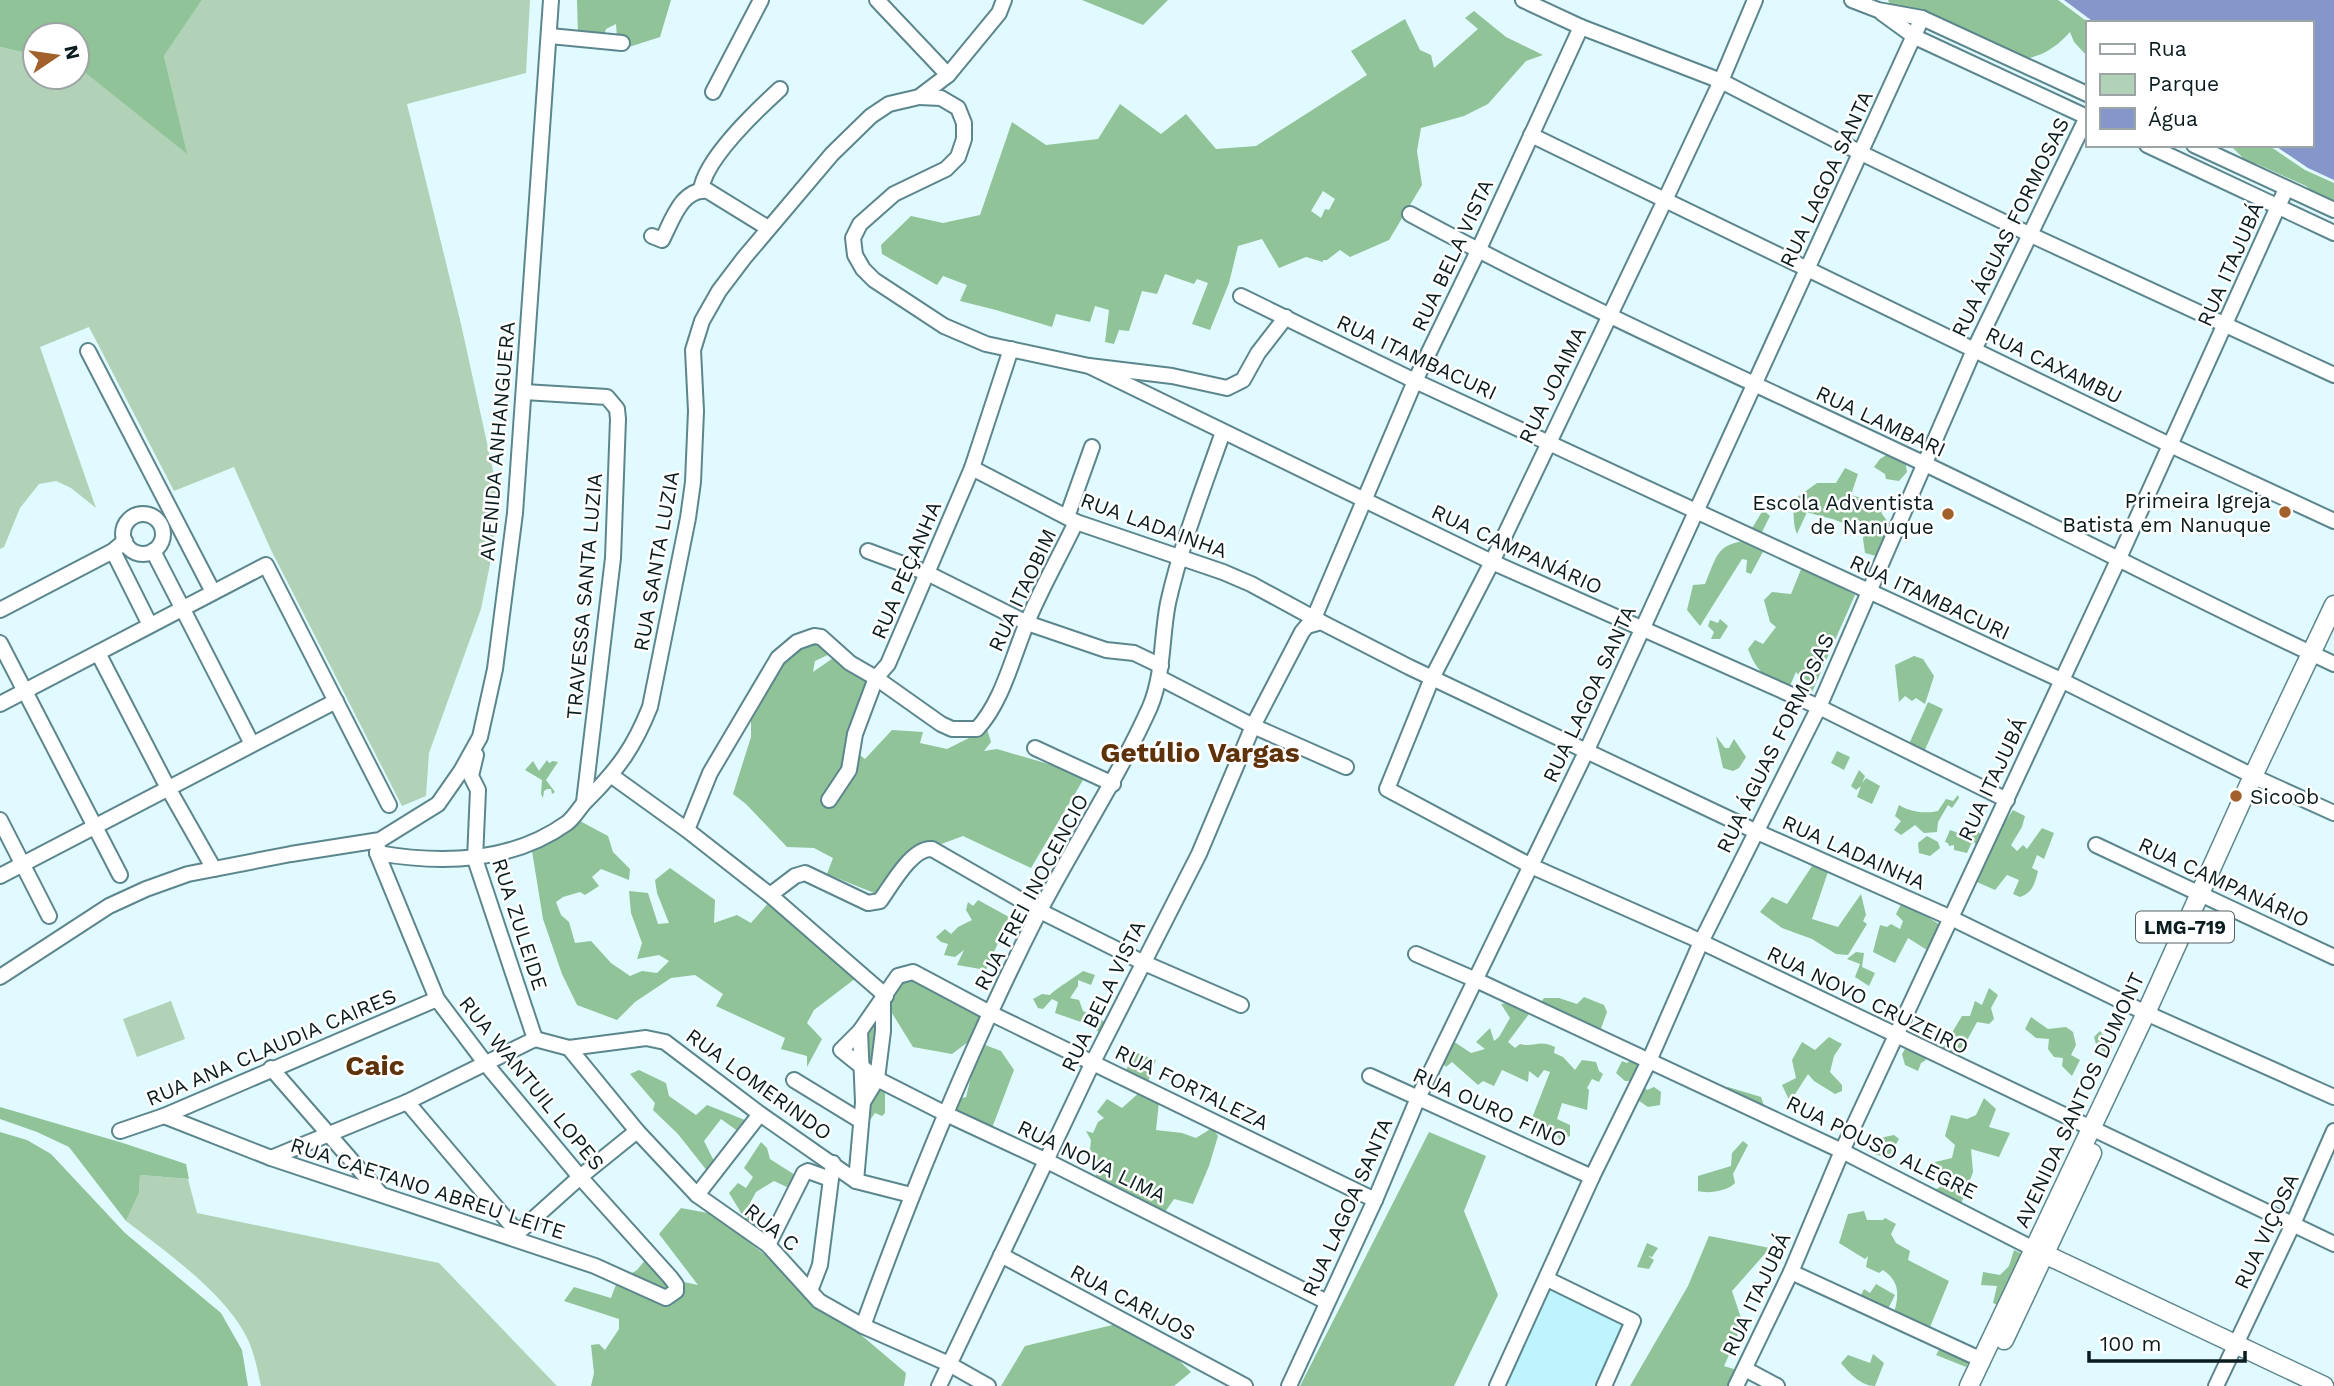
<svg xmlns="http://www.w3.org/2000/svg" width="2334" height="1386" viewBox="0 0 2334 1386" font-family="'Work Sans',sans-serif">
<rect width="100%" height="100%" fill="#e0faff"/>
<!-- built -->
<path fill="#bdf4fe" d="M1547,1279L1633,1321L1602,1386H1511L1500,1380Z"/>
<!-- green -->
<g fill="#b2d2b7">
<path d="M202,0H530L526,73L407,104L461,324L497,489L493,549L481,609L429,753L426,796L402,806L271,550L234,467L174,491L89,327L40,347L96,508L71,488L56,481L39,484L20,508L4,547L0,549V47L35,55V77H77L78,66L186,153L164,56Z"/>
<path d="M171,1001L185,1039L137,1057L123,1019Z"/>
<path d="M140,1175L188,1179L197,1213L439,1263L557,1386H261C257,1368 254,1350 245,1334C223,1292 164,1250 126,1221L139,1193Z"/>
</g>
<!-- forest -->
<g fill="#90c398" fill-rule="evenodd">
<path d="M0,0H202L164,56L187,154L77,66V35H35V55L0,47Z"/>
<path d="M577,0H671L660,37L629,47L617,37L616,24L606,29L603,38L578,36Z"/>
<path d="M1082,0H1168L1143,25Z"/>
<path d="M1888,0H2058L2089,23L2087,56L2074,42L2070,32C2057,47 2039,59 2019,59L1892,9Z"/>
<path d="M1474,11L1506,37L1543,55L1526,61L1488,104L1464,116L1421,128L1417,151L1422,185L1389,240L1350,257L1340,250L1327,260H1323V262L1306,257L1279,268L1262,239L1238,246L1229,283L1210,330L1192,324L1208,283L1197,279L1194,284L1165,274L1157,294L1142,291L1129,331L1119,330L1114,344L1105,342L1109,310L1095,306L1090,322L1056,314L1052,327L996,310L960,301L967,285L943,276L937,285L882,254L881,245L911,216L943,223L980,215L1012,122L1046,145L1098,139L1120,104L1161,134L1186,114L1216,149L1256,146L1367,75L1351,51L1405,19L1420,50L1431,55L1434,68L1478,29L1465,18ZM1323,191L1335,199L1329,210L1325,209L1321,218L1311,211Z"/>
<path d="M2230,145H2268L2305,170L2334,183V205L2320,198L2306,186L2257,164L2251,166Z"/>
<path d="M1888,454L1905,460L1907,472L1899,481L1886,479L1885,474L1874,467L1880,459Z"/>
<path d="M1845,468L1858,474L1851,495L1879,503L1882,514L1891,526L1876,556L1865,553L1863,539L1865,524L1853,517L1848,526C1836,518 1821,517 1807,512L1797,534C1792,522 1795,513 1792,501L1817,483H1836Z"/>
<path d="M1763,510L1770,516L1761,534L1751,530Z"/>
<path d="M1749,540L1765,548L1751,574L1746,572L1747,560L1742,559L1700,626L1687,610L1693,585L1705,584C1717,556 1716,544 1749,540Z"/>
<path d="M1802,567L1855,595L1812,692L1796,672L1789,688C1766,679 1757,672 1748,649L1755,640L1763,644L1776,627L1770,622L1764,600L1772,592L1791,594Z"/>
<path d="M1720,619L1728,626L1720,639H1711L1714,632L1708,626L1710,620L1718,623Z"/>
<path d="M820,641L834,652L815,661L813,672L836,656L872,680L856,752L865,759L892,730L923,732L920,743L947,749L987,729L991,742L984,751L997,749L1086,775L1031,868L963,836L936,846L922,841L879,895L827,874L833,858L814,848L787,847L746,804L733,794L751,737V711L786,658L807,643Z"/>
<path d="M1914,656L1923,659L1934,676L1925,704L1916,698L1912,701L1905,696L1899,702L1895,665Z"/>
<path d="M1928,702L1943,709L1924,752L1909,744Z"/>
<path d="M1716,736L1725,748H1729L1734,739L1746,757L1739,768L1733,771L1723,768Z"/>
<path d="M1837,751L1850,757L1844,770L1831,763Z"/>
<path d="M547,760L549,763L553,761L558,762L546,780L555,792L552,794L551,789H547L544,791L543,798L541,794L542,780L525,770L533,761L539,771Z"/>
<path d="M1859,770L1865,776L1862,783L1866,778L1880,786L1872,804L1857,797L1861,786L1856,790L1851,786Z"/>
<path d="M1958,795L1959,798L1952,808L1948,805L1938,822L1937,832L1924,833L1915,825L1901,835L1894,830L1901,821L1895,816L1899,805C1910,812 1926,814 1938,811L1946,799L1953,801Z"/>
<path d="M2013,810L2025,816L2022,827L2011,845L2017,851L2023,845L2027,849L2042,828L2054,833L2044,859L2037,855L2032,868L2038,871C2035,883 2033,892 2020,897L2013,894L2019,880L2007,875L1995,890L1977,882L1996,826H2002Z"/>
<path d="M580,821L608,836L613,852L630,869L629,880L601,869L592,877L599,886L585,895L580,892L563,897L556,902L561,915L569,922L575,943L591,941L611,963L630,976L642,971L657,973L669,961L659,955L637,959L642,943L631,913L629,891L648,893L658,924L669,923L657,893L655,880L670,868L715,900L714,923L737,915L751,923L770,901L856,978L814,1010L807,1023L822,1039L807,1067V1056L781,1049L785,1038L716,1006L723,994L695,975L671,978L635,1002L617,1020L577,1005L562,974L543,919L532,851L553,834Z"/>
<path d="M1950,830L1969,837L1977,831L1981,834L1984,841L1975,849V842L1971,844L1967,853L1954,850V845L1949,846L1948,843L1945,842Z"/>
<path d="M1927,836L1938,842L1940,848L1930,856L1919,853L1918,843Z"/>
<path d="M1812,866L1829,869L1812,919L1838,927L1861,894L1866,915L1863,921L1867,924L1848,955L1836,954L1812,939L1782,928L1760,912L1772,897L1787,904Z"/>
<path d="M1913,893L1926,898V916L1942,926L1927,950L1908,938L1895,963L1873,952L1880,925L1887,927L1891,924L1900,929L1903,921L1896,914L1902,902L1897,898Z"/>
<path d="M978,900L1009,917L1000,933L1002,934L986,970L957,965L964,950L955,957L944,955L948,944L941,942L936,937L945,929L951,934L958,927L972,920L966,910L968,902L973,906Z"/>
<path d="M1856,952L1864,953L1862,967L1875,973L1869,986L1855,977L1860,964L1847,959Z"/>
<path d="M1083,971L1095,975L1091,985L1078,980V986L1070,998L1079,1000L1083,1011L1105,1022L1101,1033L1081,1022L1055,1013L1058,1002L1052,999L1043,1009L1038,1008L1033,999L1042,994L1050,995C1054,990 1075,977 1083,971Z"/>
<path d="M908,977L984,1017L976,1036L952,1054L913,1047L887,1005Z"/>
<path d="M1989,988L1998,995L1991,1008L1994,1019L1989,1024L1977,1022L1958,1057L1942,1049L1962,1016H1970L1975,1001L1982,1005Z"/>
<path d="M1584,997L1604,1005L1607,1012L1599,1034L1538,1007L1544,998H1559L1577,1004Z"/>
<path d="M1515,1002L1532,1010L1508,1042L1515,1048L1520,1044C1535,1048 1538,1039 1555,1047L1554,1053L1563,1057L1575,1070L1582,1060L1596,1062L1599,1071L1603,1074L1599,1082L1592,1079L1587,1088L1589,1090L1587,1110L1562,1103L1557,1119L1570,1125V1136L1560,1140L1553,1130L1532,1118L1550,1072L1544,1070L1538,1078L1529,1071L1528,1082L1502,1070L1494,1086L1483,1081L1478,1085L1452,1062L1446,1067L1441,1061L1450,1039L1471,1053L1485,1049L1476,1042L1490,1028L1494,1041L1499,1037L1510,1018L1501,1004Z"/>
<path d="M880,1009L876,1061L864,1064V1032Z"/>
<path d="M2031,1017L2048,1029L2066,1027L2073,1032L2076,1045L2071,1055L2080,1060L2072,1076L2062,1066L2063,1058L2054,1057L2048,1049L2049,1039L2036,1038L2025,1029Z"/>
<path d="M2100,1031L2112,1046V1051L2105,1053L2096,1044L2094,1037Z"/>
<path d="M1829,1037L1842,1044L1834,1056L1830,1072L1842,1085V1091L1835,1094L1814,1081L1808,1074L1790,1102L1782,1085L1796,1078L1792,1060L1802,1042L1815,1050Z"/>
<path d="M980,1043L1001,1051L1014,1070L992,1128L950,1116L957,1099L966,1097L973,1069L969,1067Z"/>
<path d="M1905,1049L1919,1050L1926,1060L1921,1063L1918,1071L1905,1065L1902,1054Z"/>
<path d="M1134,1052L1156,1060L1148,1082L1125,1073Z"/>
<path d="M1631,1060L1644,1066L1632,1081H1625L1616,1073L1622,1061L1627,1063Z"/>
<path d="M639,1070L666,1083L669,1096L696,1115L707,1105L750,1122L739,1132L721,1119L704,1141L714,1161L708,1172L678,1134L653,1110L655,1103L630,1074Z"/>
<path d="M878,1082L892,1093L885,1092V1113L882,1116L875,1113L870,1120L865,1114Z"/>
<path d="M1641,1083L1647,1090L1654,1087L1661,1092L1660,1105L1648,1107L1635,1098Z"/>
<path d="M1728,1087L1761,1097L1765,1109L1718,1091Z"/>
<path d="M1140,1092L1159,1102L1156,1130L1182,1133L1196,1138L1212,1128L1218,1136L1209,1166L1193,1204L1174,1199L1161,1218L1095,1182L1098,1163L1090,1149L1091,1140L1086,1131L1093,1133L1098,1122L1104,1118L1097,1112L1107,1099L1122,1108Z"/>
<path d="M1984,1098L1996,1109L1989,1127L2010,1133L1999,1157L1971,1149L1973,1172L1961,1204L1931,1192L1940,1187L1935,1162L1952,1158L1955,1145L1945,1136L1951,1115L1967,1119L1976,1115Z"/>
<path d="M0,1107L123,1143L186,1164L189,1179L140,1175L139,1193L126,1221L69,1147L37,1132L0,1119Z"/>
<path d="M0,1132L27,1140L51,1154L125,1233L221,1313L242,1350L248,1386H0Z"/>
<path d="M1429,1132L1486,1156L1464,1211L1498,1295L1454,1386H1300Z"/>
<path d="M1894,1135L1899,1139L1888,1158L1874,1154L1880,1138Z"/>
<path d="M1743,1141L1748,1145L1733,1174L1735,1183C1728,1191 1708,1194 1698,1191V1176L1731,1166L1732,1153Z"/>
<path d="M761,1142L767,1148L770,1159L795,1175L789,1188L774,1181L756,1192L750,1203L759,1227L751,1229L729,1193L738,1183L746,1188L753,1177L744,1168Z"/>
<path d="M681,1208L713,1214L788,1273L906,1373L904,1386H591L594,1373L591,1345L599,1344L605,1350L619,1329V1319L564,1301L574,1287L611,1298L617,1282L637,1270L646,1259L665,1278L698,1285L659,1234Z"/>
<path d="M1864,1211L1867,1220H1883L1885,1218L1896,1224L1891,1234L1896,1243L1910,1251L1908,1260L1949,1281L1928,1332L1893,1316C1899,1297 1901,1282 1883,1270L1879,1273L1866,1267L1868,1256L1865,1259L1839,1243L1848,1214Z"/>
<path d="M1709,1236L1770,1248L1732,1291L1741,1318L1737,1337L1724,1366L1740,1371L1733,1386H1630L1688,1286Z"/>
<path d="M1647,1243L1658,1248L1652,1257L1648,1256L1654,1260L1649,1269L1637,1267Z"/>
<path d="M2014,1250L2025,1255L2002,1307L1993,1303L1997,1286L1981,1285L1983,1272L2000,1275L2009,1266Z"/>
<path d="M1876,1284L1895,1295L1888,1309L1860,1297L1864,1289L1870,1293Z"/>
<path d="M1125,1322L1166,1348L1191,1372L1174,1386H1001L1025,1346Z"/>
<path d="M1943,1343L1970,1359L1966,1367L1936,1355Z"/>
<path d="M1873,1354L1884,1363L1875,1386C1861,1386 1849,1373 1841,1363L1848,1355L1870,1363Z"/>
</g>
<!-- water -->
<path fill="#8596cb" d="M2064,0H2334V180L2308,168L2274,145H2311V23H2095Z"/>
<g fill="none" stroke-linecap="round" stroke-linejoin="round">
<!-- minor casing -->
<g stroke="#5c868d" stroke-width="18">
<g id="minor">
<path d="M877,0L948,75"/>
<path d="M1523,0L1581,27L1721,81L1861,153L2031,235L2334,375"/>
<path d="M1755,0L1721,81L1665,200L1492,562L1432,678L1387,789L1531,866L1689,936L2334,1244"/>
<path d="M1852,0L1878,10L1922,18L2087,94"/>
<path d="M1882,13L1915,37L2087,117"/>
<path d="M550,36L622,43"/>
<path d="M713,92L761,0"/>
<path d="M919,97L941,98L958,108L964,123V139L958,157L946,169L894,194L860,224L853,238L855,255L863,269L874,280L944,326L986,344L1089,366L1172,376L1227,388L1243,380L1258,353L1286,317"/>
<path d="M1531,135L2170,445L2334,521"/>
<path d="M2147,145L2334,233"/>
<path d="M2194,145L2334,210"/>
<path d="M701,190C705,159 756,111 780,89"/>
<path d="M1410,214C1578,305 1752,382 1925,464C2062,529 2196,600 2334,664"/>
<path d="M652,236L662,240C672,221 682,187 708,191L768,228"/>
<path d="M1241,296L1415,381L2061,680L2263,781L2334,813"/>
<path d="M88,351L213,592"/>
<path d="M1089,366L1492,562L1819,707L2007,800"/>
<path d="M524,392L607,397L617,409L618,419L613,558L584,802"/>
<path d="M972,468L1076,522L1223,572L1251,584L1321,622"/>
<circle cx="143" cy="534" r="20"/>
<path d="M1067,517L1092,447"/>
<path d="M113,551L150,625"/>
<path d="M153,551L252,744"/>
<path d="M868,551L927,573L1027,623L1106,650L1134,653L1161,666"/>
<path d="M0,610L113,551L125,541"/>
<path d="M1314,618L1415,381L1478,251L1581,27"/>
<path d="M0,643L120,875"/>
<path d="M98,653L168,788L214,869"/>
<path d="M1160,678L1253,726L1346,767"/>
<path d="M0,704L266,565L389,805"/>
<path d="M1035,748L1113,784"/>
<path d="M476,755L471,776L478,790L475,859L535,1039"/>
<path d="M612,776L687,830L770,895L886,996"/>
<path d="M829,800L849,770L855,734L876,678L888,664L972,468L1011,349"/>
<path d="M0,820L49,916"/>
<path d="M687,830L710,773L778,658L797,642L814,636L821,637L850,663L876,678L941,724L952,729H977C1002,702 1012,659 1026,625C1040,590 1060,556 1076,522"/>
<path d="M2096,845L2334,957"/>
<path d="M377,853C442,864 511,863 567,823C575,817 580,806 588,799C619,768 634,747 650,707L688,518L693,482L696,411L693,350L702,321L719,291L744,258L832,154L871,116L889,104L919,97L948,75L999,13L1004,0"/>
<path d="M0,876L336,701"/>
<path d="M770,895L795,876L805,873L868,903L880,901C891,886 912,847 932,849L1040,911L1142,962L1241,1005"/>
<path d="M1416,954L1476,980L1842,1151L2034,1249"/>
<path d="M0,977L109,906L146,889L188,874L291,854L380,840L438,804L461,771L480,737L495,669L515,513L551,0"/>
<path d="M860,1031L863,1102"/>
<path d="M535,1039L569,1048L646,1038L665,1042L760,1114L856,1181L911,1195"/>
<path d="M569,1048L637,1131L697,1195L768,1245L819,1301L863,1326L949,1364L988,1386"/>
<path d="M271,1068L379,1192"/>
<path d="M1370,1076L1592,1177"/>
<path d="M794,1080L861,1121"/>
<path d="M407,1102L518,1233"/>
<path d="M164,1116L271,1158L595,1266L666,1298L676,1291V1285L670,1277L580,1177L486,1064L437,999L377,853L378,848"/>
<path d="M120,1131L164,1116L437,999"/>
<path d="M271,1158L407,1102L535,1039"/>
<path d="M856,1181L863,1102L877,1079L883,1031V1001"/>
<path d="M697,1195L760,1114"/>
<path d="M512,1238L580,1177L637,1131"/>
<path d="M768,1245L804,1173L808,1171L830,1179"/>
<path d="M1001,1255L1245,1386"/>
<path d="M1791,1272L1982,1360"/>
<path d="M1547,1279L1633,1321L1604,1386"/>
<path d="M810,1291L820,1265L833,1163"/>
<path d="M1327,1302L1047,1161L946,1114L877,1079L841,1050L860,1031L898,976L913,972L990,1013L1375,1200"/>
<path d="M863,1326C914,1185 971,1046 1039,912C1075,843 1118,778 1150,707C1164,673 1161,639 1168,603C1181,545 1203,489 1223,432"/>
<path d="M1745,1369L1777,1386"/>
<path d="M939,1386L1093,1062L1199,854L1253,726L1302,632L1307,626L1321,622L1409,667L1755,831L1949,917L2146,1013L2334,1097"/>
<path d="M1289,1386L1375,1200L1418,1098L1586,752L1922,18"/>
<path d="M1497,1386L1592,1177L1649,1061L1701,942L1819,707L1974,350L2087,117"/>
<path d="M1736,1386L1791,1272L1842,1151L2119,558L2286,189"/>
<path d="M2216,1386L2293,1224L2334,1131"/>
</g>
</g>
<!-- major casing -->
<g stroke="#5c868d" stroke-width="21">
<g id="major">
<path d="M2036,1250L2324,1386"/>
<path d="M2004,1340L2092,1153"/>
<path d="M1969,1386L2146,1013L2253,776L2334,605"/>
</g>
</g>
<!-- minor -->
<use href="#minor" stroke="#fff" stroke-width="14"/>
<!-- major -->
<use href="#major" stroke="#fff" stroke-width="18"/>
</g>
<!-- markers -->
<g fill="#a2612b" stroke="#fff" stroke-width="2.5">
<circle cx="2285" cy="512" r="7"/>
<circle cx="1948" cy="514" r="7"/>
<circle cx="2236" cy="796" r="7"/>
</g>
<g text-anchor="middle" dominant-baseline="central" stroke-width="5" stroke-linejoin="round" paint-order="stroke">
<!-- shield labels -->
<rect fill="#fff" stroke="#546062" stroke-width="2" x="2136" y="911.5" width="98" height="31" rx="5"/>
<g font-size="19" font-weight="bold" fill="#0b1c1f">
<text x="2185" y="927">LMG-719</text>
</g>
<!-- street labels -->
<g font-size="21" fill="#0b1c1f" stroke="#fff">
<text transform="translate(1826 179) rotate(-65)">RUA LAGOA SANTA</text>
<text transform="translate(2010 227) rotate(-64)">RUA ÁGUAS FORMOSAS</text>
<text transform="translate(1452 255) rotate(-65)">RUA BELA VISTA</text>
<text transform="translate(2230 264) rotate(-66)">RUA ITAJUBÁ</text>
<text transform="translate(1417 357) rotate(25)">RUA ITAMBACURI</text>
<text transform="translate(2054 365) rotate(26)">RUA CAXAMBU</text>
<text transform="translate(1552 385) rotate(-64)">RUA JOAIMA</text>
<text transform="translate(1881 421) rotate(25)">RUA LAMBARI</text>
<text transform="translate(497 441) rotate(-85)">AVENIDA ANHANGUERA</text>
<text transform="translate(1154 525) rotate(20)">RUA LADAINHA</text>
<text transform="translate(1517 549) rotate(25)">RUA CAMPANÁRIO</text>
<text transform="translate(656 561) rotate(-80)">RUA SANTA LUZIA</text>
<text transform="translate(906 570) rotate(-67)">RUA PEÇANHA</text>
<text transform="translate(1022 590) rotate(-65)">RUA ITAOBIM</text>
<text transform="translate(584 596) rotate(-85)">TRAVESSA SANTA LUZIA</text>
<text transform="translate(1930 597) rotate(25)">RUA ITAMBACURI</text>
<text transform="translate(1589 694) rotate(-65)">RUA LAGOA SANTA</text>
<text transform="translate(1775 743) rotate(-64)">RUA ÁGUAS FORMOSAS</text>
<text transform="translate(1992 779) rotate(-65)">RUA ITAJUBÁ</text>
<text transform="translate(1854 852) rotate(24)">RUA LADAINHA</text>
<text transform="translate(2224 882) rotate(25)">RUA CAMPANÁRIO</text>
<text transform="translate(1031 892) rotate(-62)">RUA FREI INOCENCIO</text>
<text transform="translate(520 924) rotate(72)">RUA ZULEIDE</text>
<text transform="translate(1103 996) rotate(-64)">RUA BELA VISTA</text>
<text transform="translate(1868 1000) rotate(26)">RUA NOVO CRUZEIRO</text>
<text transform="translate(271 1047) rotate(-23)">RUA ANA CLAUDIA CAIRES</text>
<text transform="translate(532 1083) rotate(51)">RUA WANTUIL LOPES</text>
<text transform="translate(759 1084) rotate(36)">RUA LOMERINDO</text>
<text transform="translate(1192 1087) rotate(26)">RUA FORTALEZA</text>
<text transform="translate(2079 1100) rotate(-65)">AVENIDA SANTOS DUMONT</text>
<text transform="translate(1490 1107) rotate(24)">RUA OURO FINO</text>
<text transform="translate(1882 1147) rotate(26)">RUA POUSO ALEGRE</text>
<text transform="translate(1092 1161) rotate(26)">RUA NOVA LIMA</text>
<text transform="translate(428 1188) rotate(18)">RUA CAETANO ABREU LEITE</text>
<text transform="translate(1347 1207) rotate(-66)">RUA LAGOA SANTA</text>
<text transform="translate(772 1227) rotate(39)">RUA C</text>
<text transform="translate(2266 1231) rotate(-65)">RUA VIÇOSA</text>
<text transform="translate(1756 1294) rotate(-65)">RUA ITAJUBÁ</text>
<text transform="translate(1133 1302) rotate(28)">RUA CARIJOS</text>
</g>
<!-- poi labels -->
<g font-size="21" fill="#0b1c1f" stroke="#fff" text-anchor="end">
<text x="2271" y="500">Primeira Igreja<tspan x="2271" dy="24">Batista em Nanuque</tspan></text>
<text x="1934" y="502">Escola Adventista<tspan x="1934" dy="24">de Nanuque</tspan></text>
<text x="2250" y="796" text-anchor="start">Sicoob</text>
</g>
<!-- district labels -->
<g font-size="28" font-weight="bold" fill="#5e330b" stroke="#fff">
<text x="1200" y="752">Getúlio Vargas</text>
<text x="375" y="1065">Caic</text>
</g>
</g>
<!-- legend -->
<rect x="2086" y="21" width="228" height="126" fill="#ffffff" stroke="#9da4a5" stroke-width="2"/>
<rect x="2100" y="44" width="35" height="10" fill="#ffffff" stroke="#9da4a5" stroke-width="2"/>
<text x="2148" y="56" font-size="21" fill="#0b1c1f">Rua</text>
<rect x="2100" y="74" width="35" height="21" fill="#b2d2b7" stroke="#9da4a5" stroke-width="2"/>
<text x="2148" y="91" font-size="21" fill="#0b1c1f">Parque</text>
<rect x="2100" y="108" width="35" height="21" fill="#8596cb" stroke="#9da4a5" stroke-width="2"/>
<text x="2148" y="126" font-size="21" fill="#0b1c1f">Água</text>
<!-- north arrow -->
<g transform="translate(56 56) rotate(77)"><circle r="33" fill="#ffffff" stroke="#9da4a5" stroke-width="2"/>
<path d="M0-5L12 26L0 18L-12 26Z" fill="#a2612b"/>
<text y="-10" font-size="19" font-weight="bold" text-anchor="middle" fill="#0b1c1f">N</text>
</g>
<!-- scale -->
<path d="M2089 1351v10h156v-10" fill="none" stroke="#0b1c1f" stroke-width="3.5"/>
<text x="2100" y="1351" font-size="21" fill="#0b1c1f" stroke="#ffffff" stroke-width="5" paint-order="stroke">100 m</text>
</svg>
